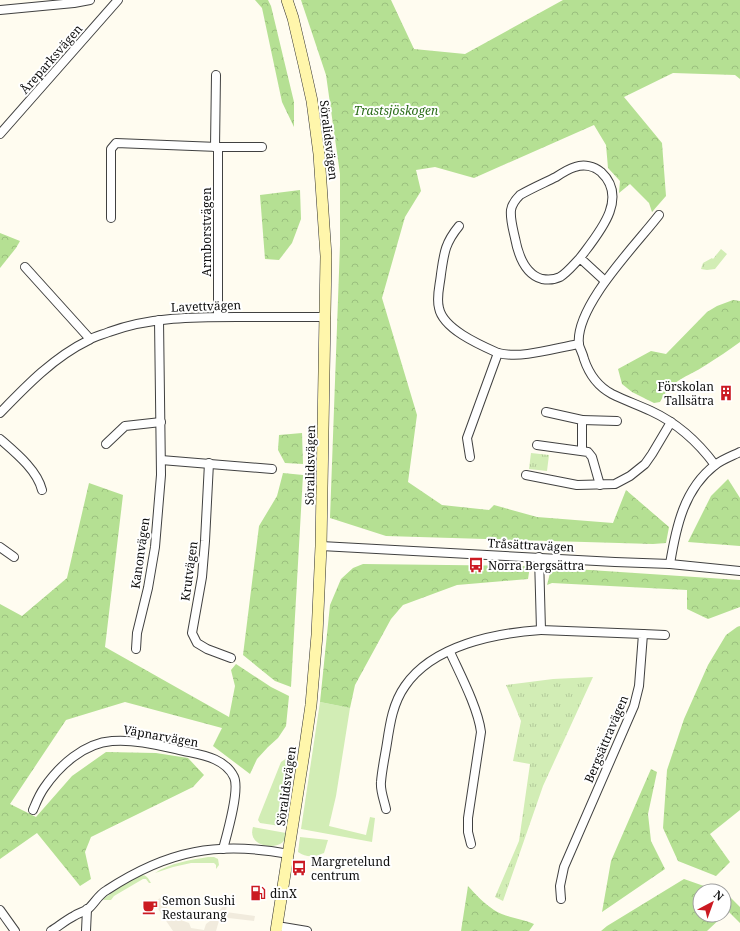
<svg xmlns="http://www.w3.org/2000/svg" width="740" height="931" viewBox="0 0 740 931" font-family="'Noto Serif',serif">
<defs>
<pattern id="forest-crowns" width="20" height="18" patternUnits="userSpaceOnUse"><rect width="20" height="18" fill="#b5e093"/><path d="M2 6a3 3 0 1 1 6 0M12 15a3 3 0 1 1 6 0" fill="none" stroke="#9abf7e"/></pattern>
<pattern id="park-tufts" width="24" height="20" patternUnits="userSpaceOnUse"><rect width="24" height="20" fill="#d2edb5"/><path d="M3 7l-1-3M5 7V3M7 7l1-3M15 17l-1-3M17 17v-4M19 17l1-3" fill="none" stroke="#b3ca9a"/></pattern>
</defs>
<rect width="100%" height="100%" fill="#fffcf0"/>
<!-- grass -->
<g fill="#d2edb5">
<path d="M320,702L350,708L336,796L329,826L366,835L370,817L375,818L372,842L301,829Z"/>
<path d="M287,758H293L296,763L285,808C288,815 289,819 287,827L260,823L258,820L259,817L281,762Z"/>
<path d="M253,827L286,833C286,836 285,840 283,842C274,850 247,846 253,827Z"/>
<path d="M300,837L328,840L324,853C314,857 307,858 298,852Z"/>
<path d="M208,857H214L218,859L219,865L216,869V865L214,863H191L173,867L155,873C170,863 190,860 208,857Z"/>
<path d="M141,875C147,875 148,878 151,883H149L146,879H143L114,896L111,900H104L103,899L123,885Z"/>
</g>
<!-- forest -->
<g fill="url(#forest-crowns)">
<path d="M255,0H268L271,6L294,102V127L282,102L262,8Z"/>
<path d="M301,0H391L414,49L465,54L563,0H740V79L735,75L673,73L624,97L662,143L666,196L652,212L649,203L630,184L619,193L620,181L608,168L606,145L594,125L474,178L435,167L416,170L421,191L405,217L382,298L417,415L408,482L442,505L489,510L494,505L537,517L613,523L626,490L669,527L666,543L653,544L386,536L330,518L340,245V174L326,75Z"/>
<path d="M300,190L301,219L292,243L279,260L265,259L260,195Z"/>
<path d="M0,233L20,241L16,248L0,268Z"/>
<path d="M733,300L740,301V342C729,350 717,358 706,365C686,378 672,379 660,402L654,403L632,392L622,384L618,369L651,351L666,354L707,312L717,306Z"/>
<path d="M302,433L303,464L285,463L278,450L279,435Z"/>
<path d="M283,473L303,475L291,687L275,681L243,655L259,526L277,496Z"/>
<path d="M728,479L740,498V546L688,542L711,496Z"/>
<path d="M89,483L123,495L105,647L229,717L235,686L231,670L236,664L271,687L289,696L286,726L278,738L268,747L257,759L250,774L213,746L222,728L125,702L66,720L10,804L36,817L72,776L106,752L156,753L188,758L204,775L193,787L91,837L85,852L91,879L80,886L37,833L0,859V604L22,616L67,578Z"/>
<path d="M363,564L530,566L528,579L457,585L403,605L391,619L355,685L350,708L320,702L330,605L341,579L353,568Z"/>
<path d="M560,568L740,580V607L708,619L687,609V590L552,583L547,585L550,573Z"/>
<path d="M740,626V810L710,834L730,862L716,876L678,861L663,828L667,770L684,719L708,665L726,635L737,627Z"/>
<path d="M651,769L657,772L648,814L651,841L665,869L602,912L611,861Z"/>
<path d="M684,879L718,891H700V915H724L707,931H601L607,926Z"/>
<path d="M468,886C476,895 485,904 494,910C506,918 521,918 534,924L529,931H461Z"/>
<path d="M724,894L731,898L740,907V923L728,911L724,915Z"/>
</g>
<!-- park -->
<g fill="url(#park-tufts)">
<path d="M721,249L727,254L715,269L707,270L701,269L703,263L712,258L713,259Z"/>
<path d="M531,453L549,455L547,471L529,469Z"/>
<path d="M593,677L543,786L503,901L495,897L519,841L530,764L513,761L521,721L506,685L553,679Z"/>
</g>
<!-- plaza -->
<path fill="#f1ebdd" d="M160,898L172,915L181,920L189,923L191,928L204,930L206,924L214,918L223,906L227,904L226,912L255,916L254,921L220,917L216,931H173L154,903Z"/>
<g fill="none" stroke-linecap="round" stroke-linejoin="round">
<!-- street casing -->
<g stroke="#414141" stroke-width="10">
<g id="street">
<path d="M0,10L74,3L90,0"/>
<path d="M0,134L118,0"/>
<path d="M215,147L216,75"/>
<path d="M218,147H262"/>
<path d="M659,215C636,245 574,307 579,345C580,349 583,354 584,359C589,374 597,386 612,394C624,400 638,405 651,411C677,423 698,442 715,465"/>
<path d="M111,218V149L116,143L218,147V317"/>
<path d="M459,226C445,243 444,253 441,274C440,285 436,297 439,308C443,329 480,345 498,353"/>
<path d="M580,258C574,264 568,272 560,277C554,280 548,280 542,279C524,274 518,254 515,238C513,229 510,219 511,210C512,204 516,199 520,195C532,188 544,183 556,177C562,173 568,169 575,167C584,164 594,166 601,172C630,199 597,235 580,258L605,281"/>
<path d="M25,267L90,339"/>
<path d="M546,412L582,420V450"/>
<path d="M0,413C27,385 54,357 89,340C95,336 102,335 109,332C153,316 200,317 247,317C273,317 299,317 326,317"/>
<path d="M582,420L617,421"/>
<path d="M0,439C16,453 37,470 42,490"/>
<path d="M106,444L125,426L161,422"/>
<path d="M537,445L588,452L592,457L600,485"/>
<path d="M470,457L467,438L498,353C522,359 555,348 579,344"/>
<path d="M161,460L272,469"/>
<path d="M209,463L205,541L202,577L192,633L197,643L207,649L231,658"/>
<path d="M526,475L577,485L615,484L630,476L645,464L652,454L671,422"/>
<path d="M321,546L615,562L670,564L740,571"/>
<path d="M0,547L14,557"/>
<path d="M539,557L541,630L643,634L639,686L634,706L564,867L560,886L561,899"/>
<path d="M670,564C676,527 684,489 715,465C723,459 732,456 740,452"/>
<path d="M643,634L665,635"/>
<path d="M136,649L137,633L148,588L155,547L161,475L159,320"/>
<path d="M450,652C460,674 478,708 481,732L468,818V832L471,844"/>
<path d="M386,809C384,800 380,790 381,782C382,769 385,756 387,743C390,723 393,703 405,686C433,645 496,633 541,630"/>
<path d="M33,810C36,803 39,795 44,788C59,766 84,743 112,741C136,739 161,746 184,751C202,755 225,758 234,777C240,790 227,834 223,849"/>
<path d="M0,910L15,931"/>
<path d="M277,926L307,931"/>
<path d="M51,931C59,926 66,920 74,916C78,913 84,912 88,909C95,903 98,895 107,890C168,850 218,841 289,854"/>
<path d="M86,931L87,909"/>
</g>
</g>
<!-- secondary casing -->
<g stroke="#303030" stroke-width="12">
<path id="secondary" d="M276,931L304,753L311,705L317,635L321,546L326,256L319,154L312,101L304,65L293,18L287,0"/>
</g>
<!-- street -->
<use href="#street" stroke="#fff" stroke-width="8"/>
<!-- secondary -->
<use href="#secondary" stroke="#fff6ab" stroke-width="11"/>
</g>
<!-- icons -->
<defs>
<g id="building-bare" transform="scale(1.2)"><path d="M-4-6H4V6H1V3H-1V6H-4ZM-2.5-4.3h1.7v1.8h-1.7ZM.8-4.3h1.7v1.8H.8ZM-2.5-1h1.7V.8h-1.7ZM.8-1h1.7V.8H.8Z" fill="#cb1a22" stroke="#fff" stroke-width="2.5" paint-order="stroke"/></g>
<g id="bus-bare" transform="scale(1.2)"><path d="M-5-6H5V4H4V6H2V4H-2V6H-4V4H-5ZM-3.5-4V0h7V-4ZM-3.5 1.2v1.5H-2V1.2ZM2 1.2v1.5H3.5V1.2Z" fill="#cb1a22" stroke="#fff" stroke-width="2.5" paint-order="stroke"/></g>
<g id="fuel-bare" transform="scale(1.2)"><path d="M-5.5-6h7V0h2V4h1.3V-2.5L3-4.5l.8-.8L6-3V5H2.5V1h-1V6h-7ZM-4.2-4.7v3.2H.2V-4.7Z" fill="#cb1a22" stroke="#fff" stroke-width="2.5" paint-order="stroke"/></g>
<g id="cafe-bare" transform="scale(1.2)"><path d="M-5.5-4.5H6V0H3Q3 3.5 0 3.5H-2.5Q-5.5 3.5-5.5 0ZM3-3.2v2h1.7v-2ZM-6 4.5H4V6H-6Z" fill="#cb1a22" stroke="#fff" stroke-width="2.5" paint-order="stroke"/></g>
</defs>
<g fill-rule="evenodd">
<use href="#building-bare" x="726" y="393"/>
<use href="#bus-bare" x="476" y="565"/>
<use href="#bus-bare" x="299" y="868"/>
<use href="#fuel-bare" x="258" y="893"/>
<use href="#cafe-bare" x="150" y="907"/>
</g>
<g text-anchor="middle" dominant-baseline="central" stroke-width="4" stroke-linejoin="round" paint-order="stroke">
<!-- street labels -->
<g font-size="12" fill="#0e0e0e" stroke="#fff">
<text transform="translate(51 59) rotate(-49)">Åreparksvägen</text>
<text transform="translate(329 140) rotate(83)">Söralidsvägen</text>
<text transform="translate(206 232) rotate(-90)">Armborstvägen</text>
<text transform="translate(206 306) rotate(-2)">Lavettvägen</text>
<text transform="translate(310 465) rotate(-89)">Söralidsvägen</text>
<text transform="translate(531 545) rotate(3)">Tråsättravägen</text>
<text transform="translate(140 553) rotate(-82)">Kanonvägen</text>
<text transform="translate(189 571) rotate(-82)">Krutvägen</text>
<text transform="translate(161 736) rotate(10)">Väpnarvägen</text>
<text transform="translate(606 739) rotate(-67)">Bergsättravägen</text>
<text transform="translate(286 786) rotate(-82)">Söralidsvägen</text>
</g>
<!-- park labels -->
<g font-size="12" font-style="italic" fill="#2a6c18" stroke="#fff">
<text x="396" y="110">Trastsjöskogen</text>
</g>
<!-- poi labels -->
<g font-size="12" fill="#0e0e0e" stroke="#fff" text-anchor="start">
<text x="714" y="386" text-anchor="end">Förskolan<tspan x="714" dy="14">Tallsätra</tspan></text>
<text x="488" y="565">Norra Bergsättra</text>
<text x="311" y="861">Margretelund<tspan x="311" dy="14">centrum</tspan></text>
<text x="270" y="893">dinX</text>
<text x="162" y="900">Semon Sushi<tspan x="162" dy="14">Restaurang</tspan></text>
</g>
</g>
<!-- north arrow -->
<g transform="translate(712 903) rotate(41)"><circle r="19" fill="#ffffff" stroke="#9f9f9f"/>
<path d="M0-3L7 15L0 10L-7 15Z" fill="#cb1a22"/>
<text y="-6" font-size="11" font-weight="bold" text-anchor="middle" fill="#0e0e0e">N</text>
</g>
</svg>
